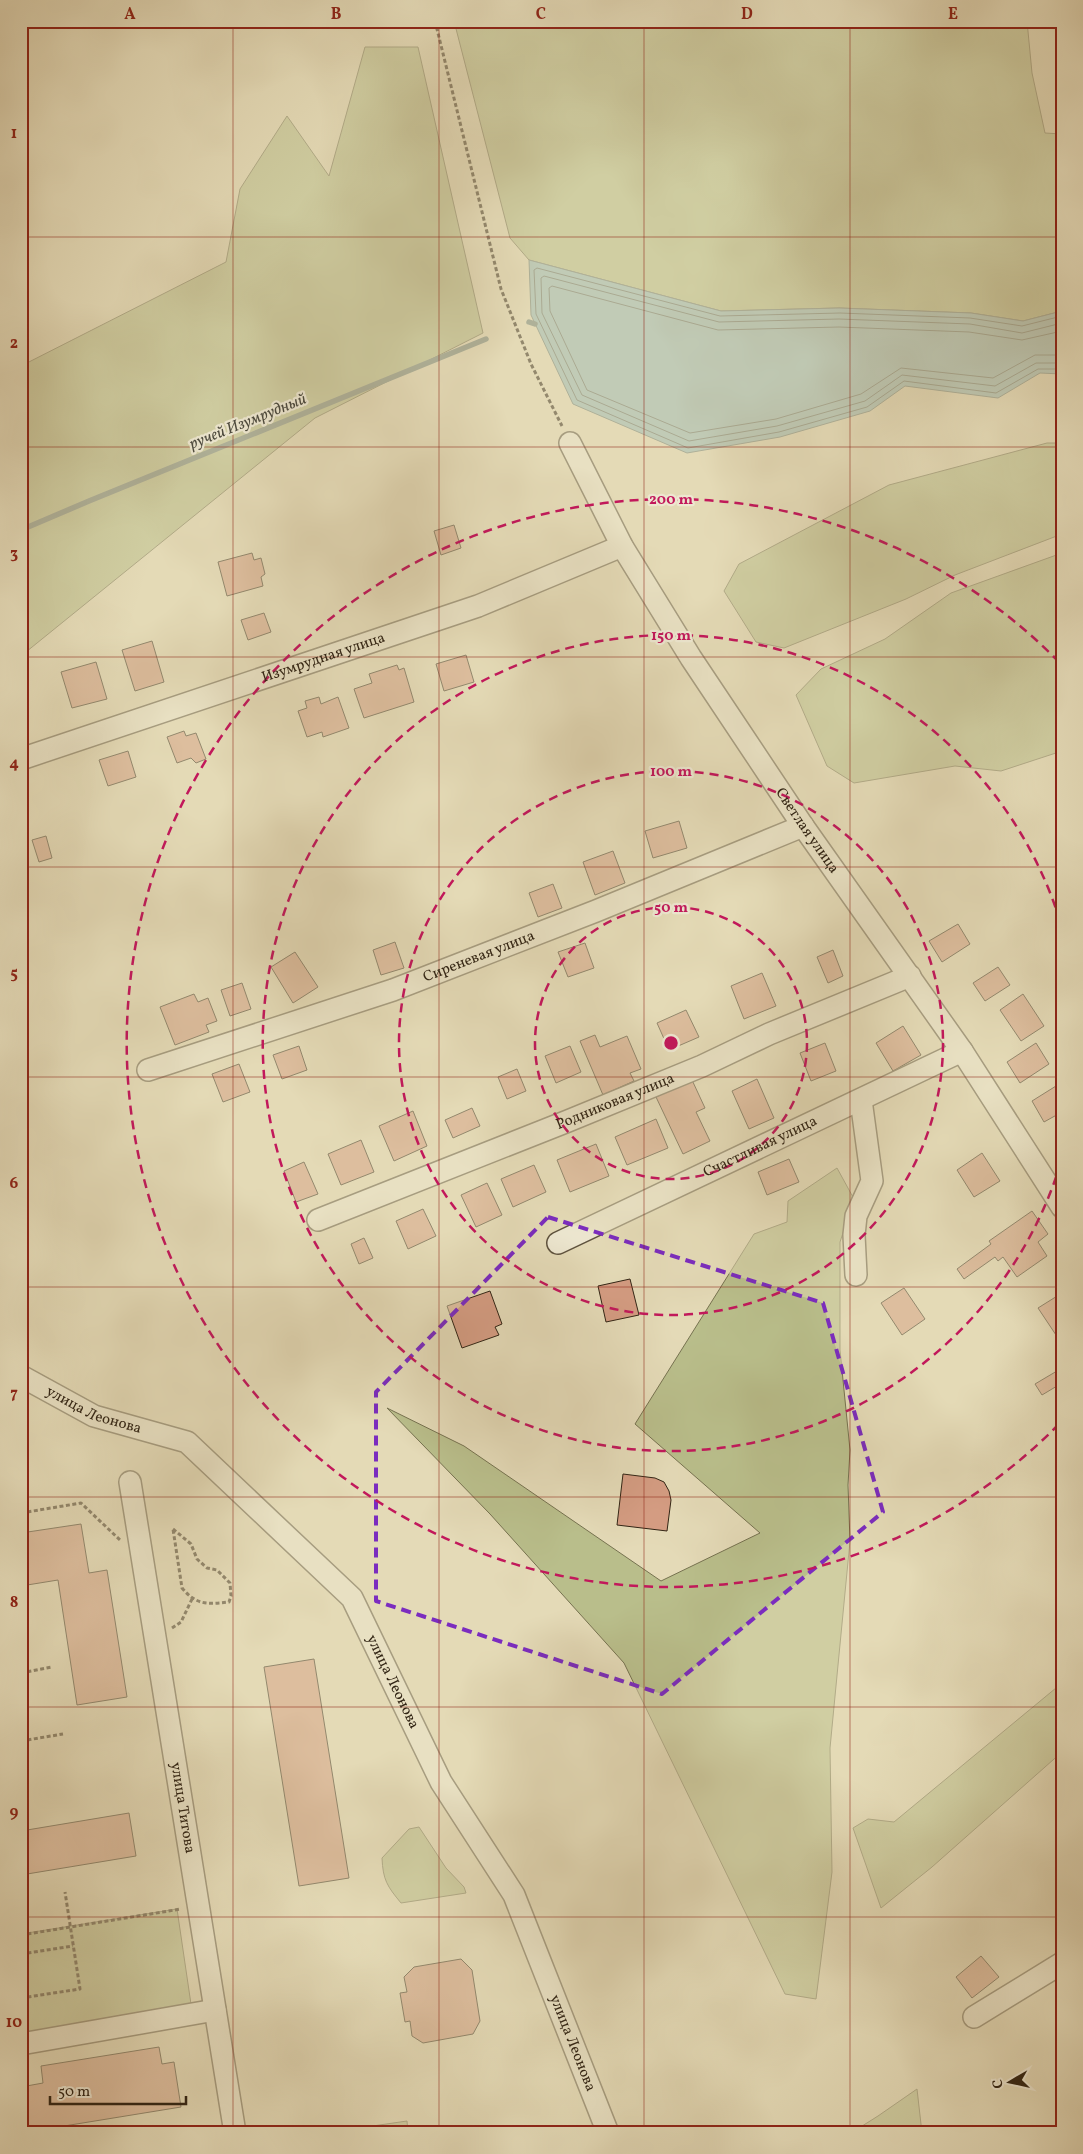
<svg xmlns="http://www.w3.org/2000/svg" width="1083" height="2154" viewBox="0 0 1083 2154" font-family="Vollkorn,serif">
<rect width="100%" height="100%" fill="#e4dab7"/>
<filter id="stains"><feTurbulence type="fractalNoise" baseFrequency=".004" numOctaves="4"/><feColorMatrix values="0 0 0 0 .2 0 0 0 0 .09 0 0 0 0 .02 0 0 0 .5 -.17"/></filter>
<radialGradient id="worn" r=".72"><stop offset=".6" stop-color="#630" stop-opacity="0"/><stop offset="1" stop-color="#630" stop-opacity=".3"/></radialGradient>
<!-- green -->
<g fill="#b9be8b" stroke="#767250">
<path d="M454,21H1027L1032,73L1045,133L1062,134V311L1023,321L971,313L839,308L721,311L529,260L510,238Z"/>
<path d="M365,47H418L483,333L315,418L21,656V366L226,262L240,189L287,116L329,176Z"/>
<path d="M1047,443H1062V534L955,575L906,599L784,648L756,642L724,591L739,564L889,485Z"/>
<path d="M1062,553V751L1001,771L955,766L854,783L827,766L796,695L821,669L885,639L951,593Z"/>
<path d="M837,1168L854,1199L840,1242V1350L850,1450L848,1485L850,1541L830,1748L832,1872L816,1999L785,1994L624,1663L490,1514L387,1408L464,1446L661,1581L760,1533L635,1424L754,1234L787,1222L788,1201Z"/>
<path d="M1062,1683V1752L932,1867L881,1908L853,1828L868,1819L894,1822Z"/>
<path d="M419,1827L446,1868L464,1887L466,1893L401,1903C387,1886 383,1880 382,1858L409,1829Z"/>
<path d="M177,1909L192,2011L21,2041V1934Z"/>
<path d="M917,2089L922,2133H851L878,2116Z"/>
<path d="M407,2121L408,2133H352V2129Z"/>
</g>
<!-- water -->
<path fill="#98b9b7" stroke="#6f7e76" d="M529,260L721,311L839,308L971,313L1023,321L1062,311V374L1040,373L998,398L905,386L870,411L780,437L687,453L573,404L531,315Z"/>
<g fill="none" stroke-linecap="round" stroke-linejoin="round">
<!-- shore -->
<g stroke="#656f66" stroke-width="1">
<path d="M1062,316L1022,326L970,318L840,313L720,316L537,268L534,270L536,314L577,400L688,448L779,432L867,407L904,381L996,393L1038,369H1062"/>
<path d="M1062,323L1022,333L970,324L839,319L719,322L544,276L541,278L542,313L582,395L689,441L777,426L865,401L902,375L995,386L1036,363H1062"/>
<path d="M1062,331L1022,340L969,332L839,327L718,330L552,286L549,288L550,311L587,390L690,433L776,419L861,394L901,368L993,378L1035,355H1062"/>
</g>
<!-- stream -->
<g stroke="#6f7e76" stroke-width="5.5">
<path d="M529,322L535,324"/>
<path d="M21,530L89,501L486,339"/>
</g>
</g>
<!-- building -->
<g fill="#d49c82" stroke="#322515">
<path d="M454,525L461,548L441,555L434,531Z"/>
<path d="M252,553L254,560L261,558L265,574L261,577L263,586L227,596L218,562Z"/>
<path d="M264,613L271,632L248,640L241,620Z"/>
<path d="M152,641L164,682L135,691L122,650Z"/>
<path d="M466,655L474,682L444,691L436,664Z"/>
<path d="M96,662L107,699L72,708L61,672Z"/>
<path d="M397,665L399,670L404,668L414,702L364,718L354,689L372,683L369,674Z"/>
<path d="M319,697L321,704L338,697L349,728L323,737L322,732L307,737L298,711L307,708L305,701Z"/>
<path d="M184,731L186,736L196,733L206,759L196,763L191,758L177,763L167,737Z"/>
<path d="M128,751L136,777L108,786L99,760Z"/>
<path d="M679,821L687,848L653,858L645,831Z"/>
<path d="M46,836L52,858L39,862L32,840Z"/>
<path d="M613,851L625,883L595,895L583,862Z"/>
<path d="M553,884L562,908L538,917L529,893Z"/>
<path d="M958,924L970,944L942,962L929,941Z"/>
<path d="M395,942L404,968L381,975L373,950Z"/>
<path d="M585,943L594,968L568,977L558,952Z"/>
<path d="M833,950L843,976L828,983L817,957Z"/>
<path d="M295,952L318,987L293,1003L271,967Z"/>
<path d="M998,967L1010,985L985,1001L973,983Z"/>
<path d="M762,973L776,1006L744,1019L731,986Z"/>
<path d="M242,983L251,1009L230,1016L221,990Z"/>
<path d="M194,994L198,1002L208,998L217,1021L206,1025L209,1032L175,1045L160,1007Z"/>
<path d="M1023,994L1044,1026L1021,1041L1000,1010Z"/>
<path d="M686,1010L699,1037L669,1050L657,1023Z"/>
<path d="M903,1026L921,1055L893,1071L876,1043Z"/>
<path d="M595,1035L600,1047L627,1036L641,1069L630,1073L634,1081L603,1095L580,1041Z"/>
<path d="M825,1043L836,1071L811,1081L800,1053Z"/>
<path d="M1036,1043L1049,1064L1020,1083L1007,1062Z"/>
<path d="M299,1046L307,1070L282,1079L273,1055Z"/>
<path d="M570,1046L581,1072L556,1083L545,1056Z"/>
<path d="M239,1064L250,1092L223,1102L212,1074Z"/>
<path d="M517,1069L526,1091L507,1099L498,1077Z"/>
<path d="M757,1079L774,1118L749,1129L732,1091Z"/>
<path d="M692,1080L705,1108L696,1112L710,1141L683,1154L656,1097Z"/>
<path d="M1056,1086L1062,1095V1112L1044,1122L1032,1101Z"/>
<path d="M472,1108L480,1126L453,1138L445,1120Z"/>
<path d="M413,1111L427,1146L394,1161L379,1126Z"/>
<path d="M21,1119L27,1135L21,1137Z"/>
<path d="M656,1119L668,1148L627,1165L615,1137Z"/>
<path d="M361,1140L374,1172L341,1185L328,1154Z"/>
<path d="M596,1144L609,1176L570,1192L557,1160Z"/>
<path d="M982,1153L1000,1181L974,1197L957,1170Z"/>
<path d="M789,1159L799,1182L767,1195L758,1172Z"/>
<path d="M304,1162L318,1194L296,1202L284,1171Z"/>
<path d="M534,1165L546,1192L513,1207L501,1179Z"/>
<path d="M487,1183L502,1215L476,1227L461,1195Z"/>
<path d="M423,1209L436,1236L408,1249L396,1221Z"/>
<path d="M1032,1211L1048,1234L1038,1242L1047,1256L1017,1277L1003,1257L998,1261L995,1257L964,1279L957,1269L991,1244L989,1241Z"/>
<path d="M364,1238L373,1258L359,1264L351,1244Z"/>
<path d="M630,1279L639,1315L606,1322L598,1286Z"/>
<path d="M904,1288L925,1319L902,1335L881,1303Z"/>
<path d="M490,1291L502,1324L495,1327L499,1335L462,1348L447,1306Z"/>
<path d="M1062,1293V1336L1058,1338L1038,1308Z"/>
<path d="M1062,1368V1383L1042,1395L1035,1384Z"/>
<path d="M623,1474L655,1478L664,1482L669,1491L671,1500L667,1531L617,1525Z"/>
<path d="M81,1524L89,1573L107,1570L127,1697L77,1705L58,1580L21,1586V1533Z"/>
<path d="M314,1659L349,1878L299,1886L264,1667Z"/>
<path d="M129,1813L136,1856L21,1875V1831Z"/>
<path d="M981,1956L999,1977L972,1998L956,1977Z"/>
<path d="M461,1959L472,1970L480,2021L473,2034L423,2043L412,2036L410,2021L405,2022L400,1993L407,1992L404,1977L414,1967Z"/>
<path d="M159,2047L162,2064L174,2062L181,2107L21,2133V2087L43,2083L41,2066Z"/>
</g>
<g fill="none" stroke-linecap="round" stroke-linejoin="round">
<!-- minor casing -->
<g stroke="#5e523e" stroke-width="24">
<g id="minor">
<path id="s1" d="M570,443L622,546L691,658L803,826L962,1051L1062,1207"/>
<path id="s2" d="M21,759L478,606L622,546"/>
<path id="s3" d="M148,1070L393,990L596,911L803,826"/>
<path id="s4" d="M318,1220L568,1121L702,1066L769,1034L910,976"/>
<path id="s5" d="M558,1243L962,1051"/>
<path d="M856,1275L854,1235L856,1216L872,1181L861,1100"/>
<path id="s6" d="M21,1376L94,1416L187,1442L352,1598L441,1782L514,1895L608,2133"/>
<path id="s7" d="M130,1482L235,2133"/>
<path d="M974,2017L1062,1963"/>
<path d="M21,2044L215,2010"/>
</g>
</g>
<!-- path -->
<g stroke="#322515" stroke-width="3" stroke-dasharray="4 2.5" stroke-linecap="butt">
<path d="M435,21L501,289L531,364L562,426"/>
<path d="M21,1513L81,1503L120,1540"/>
<path d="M173,1529L191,1544L197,1559L207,1568L217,1570L230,1583L231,1596L229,1602C208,1604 197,1606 182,1588Z"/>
<path d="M172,1628L181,1622L193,1597"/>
<path d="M21,1673L52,1667"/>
<path d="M21,1741L63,1734"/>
<path d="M21,1935L181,1909"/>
<path d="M21,1954L73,1946"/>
<path d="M21,1998L80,1989L65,1892"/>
<path d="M349,2133L348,2127L355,2133"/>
</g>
<!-- minor -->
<use href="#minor" stroke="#ede7d0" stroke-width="21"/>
</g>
<!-- marked area -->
<path d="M0 0H1083V2154H0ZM548,1217L823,1303L883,1512L662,1694L376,1601V1392Z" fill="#e4dab7" fill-opacity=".55" fill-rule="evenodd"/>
<path fill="none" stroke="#7b2cbf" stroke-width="4" stroke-dasharray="10 6" stroke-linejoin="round" d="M548,1217L823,1303L883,1512L662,1694L376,1601V1392Z"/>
<!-- grid -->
<path fill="none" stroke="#8f2418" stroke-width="1" stroke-opacity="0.55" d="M233,21V2133M439,21V2133M644,21V2133M850,21V2133M21,237H1062M21,447H1062M21,657H1062M21,867H1062M21,1077H1062M21,1287H1062M21,1497H1062M21,1707H1062M21,1917H1062"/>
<!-- distance rings -->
<g fill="none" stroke="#c2185b" stroke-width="2.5" stroke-dasharray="9 6">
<circle cx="671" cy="1043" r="136"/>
<circle cx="671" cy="1043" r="272"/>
<path d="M1061 1162A408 408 0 1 1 1061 924"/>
<path d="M1059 1424A544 544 0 1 1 1059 662"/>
</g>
<g text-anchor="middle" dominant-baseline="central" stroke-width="4.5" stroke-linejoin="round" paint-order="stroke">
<!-- street labels -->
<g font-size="15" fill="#322515" stroke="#ede7d0">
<text stroke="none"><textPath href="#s2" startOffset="319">Изумрудная улица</textPath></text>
<text stroke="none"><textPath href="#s1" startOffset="455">Светлая улица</textPath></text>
<text stroke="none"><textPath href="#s3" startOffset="350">Сиреневая улица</textPath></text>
<text stroke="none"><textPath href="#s4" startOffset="320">Родниковая улица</textPath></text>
<text stroke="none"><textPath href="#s5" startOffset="224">Счастливая улица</textPath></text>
<text stroke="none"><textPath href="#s6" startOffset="81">улица Леонова</textPath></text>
<text stroke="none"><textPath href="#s6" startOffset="500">улица Леонова</textPath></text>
<text stroke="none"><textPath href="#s7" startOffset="330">улица Титова</textPath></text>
<text stroke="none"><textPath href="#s6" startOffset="905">улица Леонова</textPath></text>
</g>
<!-- water labels -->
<g font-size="16" font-style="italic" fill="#4c4a3e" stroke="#ede7d0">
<text transform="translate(248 422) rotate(-22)">ручей Изумрудный</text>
</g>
</g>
<circle cx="671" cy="1043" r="8" fill="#c2185b" stroke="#ede7d0" stroke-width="2.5"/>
<g font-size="15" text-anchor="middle" font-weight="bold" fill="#c2185b" stroke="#ede7d0" stroke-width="4.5" stroke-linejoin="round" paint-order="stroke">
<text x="671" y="504">200 m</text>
<text x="671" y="640">150 m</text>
<text x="671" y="776">100 m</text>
<text x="671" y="912">50 m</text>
</g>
<!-- margin -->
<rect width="1083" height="2154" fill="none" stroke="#e4dab7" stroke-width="55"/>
<!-- north arrow -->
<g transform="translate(1010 2082) rotate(261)" stroke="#ede7d0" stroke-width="4" paint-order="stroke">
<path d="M0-4L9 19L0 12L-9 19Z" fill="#322515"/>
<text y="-8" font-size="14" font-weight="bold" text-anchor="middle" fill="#322515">С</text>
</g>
<!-- scale -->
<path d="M50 2096v8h136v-8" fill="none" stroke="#322515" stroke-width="2.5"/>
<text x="58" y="2096" font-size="15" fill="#322515" stroke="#ede7d0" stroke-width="4" paint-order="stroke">50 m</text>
<rect x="28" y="28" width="1028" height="2098" fill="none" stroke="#8f2418" stroke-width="2"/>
<g font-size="16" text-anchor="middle" font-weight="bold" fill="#8f2418">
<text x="130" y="19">A</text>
<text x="336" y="19">B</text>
<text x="541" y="19">C</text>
<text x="747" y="19">D</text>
<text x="953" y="19">E</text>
<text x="14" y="138">1</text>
<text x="14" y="348">2</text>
<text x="14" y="558">3</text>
<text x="14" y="768">4</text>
<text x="14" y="978">5</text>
<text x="14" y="1188">6</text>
<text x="14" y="1398">7</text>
<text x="14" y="1607">8</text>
<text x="14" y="1817">9</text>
<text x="14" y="2027">10</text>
</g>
<rect width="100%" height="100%" filter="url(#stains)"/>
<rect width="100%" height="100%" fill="url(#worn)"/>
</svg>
